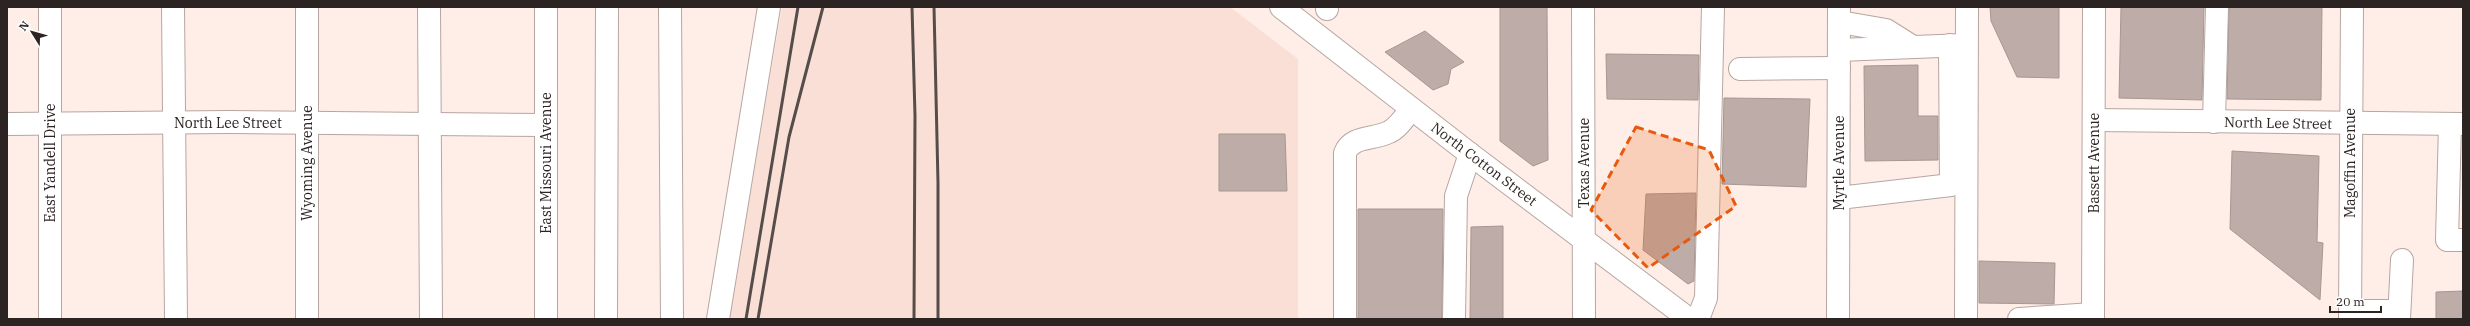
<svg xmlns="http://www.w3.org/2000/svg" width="2470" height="326" viewBox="0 0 2470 326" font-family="'IBM Plex Serif',serif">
<rect width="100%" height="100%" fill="#ffede7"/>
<!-- built -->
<path fill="#f9dfd6" d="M782,7H1230L1298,59V319H729Z"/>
<!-- building -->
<g fill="#bdaca7" stroke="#a79791">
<path d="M1500,7H1547L1548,160L1533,166L1500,141Z"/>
<path d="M1990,7H2059V78L2017,77L1991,21Z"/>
<path d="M2121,7H2204L2202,100L2119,98Z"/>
<path d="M2229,7H2322L2321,100L2227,99Z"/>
<path d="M1425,31L1464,62L1451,69L1448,84L1433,90L1385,52Z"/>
<path d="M1606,54L1699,55L1698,100L1607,99Z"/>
<path d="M1918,65V116H1938V160L1865,161L1864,66Z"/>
<path d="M1724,98L1810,99L1806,187L1722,184Z"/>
<path d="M1219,134H1285L1287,191H1219Z"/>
<path d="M2232,151L2319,156L2317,242L2323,243L2320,300L2230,229Z"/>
<path d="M1696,193L1694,281L1688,284L1643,250L1646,194Z"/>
<path d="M1358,209H1443L1442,319H1358Z"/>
<path d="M1503,226V319H1470L1471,227Z"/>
<path d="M1979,261L2055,263L2054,304L1979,303Z"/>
<path d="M2463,291V319H2436V292Z"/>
</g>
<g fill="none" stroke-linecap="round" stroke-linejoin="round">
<!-- minor casing -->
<g stroke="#b7a6a0" stroke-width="24">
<g id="minor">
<path d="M173,7L176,319"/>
<path d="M429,7L431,319"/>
<path d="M1327,9V7"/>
<path d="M1840,22L1886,30L1913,47"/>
<path d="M1839,50L1965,45"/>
<path d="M1740,69L1839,68"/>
<path d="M2094,120L2463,124"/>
<path d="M2214,122L2217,7"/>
<path d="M7,124L229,122L545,125"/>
<path d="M2450,124L2447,240H2463"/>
<path d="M1839,198L1951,185L1950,45"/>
<path d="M2350,311H2399"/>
<path d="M50,319V7"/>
<path d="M307,319V7"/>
<path d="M1345,319V153C1352,135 1374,140 1389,132C1398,128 1405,117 1411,109"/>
<path d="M1454,319L1456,196L1470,154"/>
<path d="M1698,319L1706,298L1713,7"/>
<path d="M1838,319L1839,7"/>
<path d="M1966,319L1967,7"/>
<path d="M2019,319L2093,314"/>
<path d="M2093,319L2094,7"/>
<path d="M2350,319L2352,7"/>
<path d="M2399,319L2402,260"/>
</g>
</g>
<!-- major casing -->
<g stroke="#b7a6a0" stroke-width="24">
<g id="major">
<path d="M546,7V319"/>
<path d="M1281,7L1470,154L1689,319"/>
<path d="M1583,7L1584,319"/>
</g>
</g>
<!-- highway casing -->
<g stroke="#b7a6a0" stroke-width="24">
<g id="highway">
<path d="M670,7L672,319"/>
<path d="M606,319L607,7"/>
<path d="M718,319L769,7"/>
</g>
</g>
<!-- minor -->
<use href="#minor" stroke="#fff" stroke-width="22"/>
<!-- major -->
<use href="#major" stroke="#fff" stroke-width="22"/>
<!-- highway -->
<use href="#highway" stroke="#fff" stroke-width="22"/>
<!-- rail -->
<g stroke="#564d4a" stroke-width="3">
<path d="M912,7L915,116L914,319"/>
<path d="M934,7L938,183V319"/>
<path d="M746,319L798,7"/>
<path d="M758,319L789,137L823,7"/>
</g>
</g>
<!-- marked area -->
<path fill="#e8590c" fill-opacity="0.2" stroke="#e8590c" stroke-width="3" stroke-dasharray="8 5" stroke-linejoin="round" d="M1636,127L1709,150L1736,206L1648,268L1591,210Z"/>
<g text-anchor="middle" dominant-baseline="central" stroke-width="3" stroke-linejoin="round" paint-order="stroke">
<!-- street labels -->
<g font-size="14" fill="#2b2422" stroke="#fefefe">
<text x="228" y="123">North Lee Street</text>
<text transform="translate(2278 123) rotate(1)">North Lee Street</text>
<text transform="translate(50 163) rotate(-90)">East Yandell Drive</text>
<text transform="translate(307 163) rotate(-90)">Wyoming Avenue</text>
<text transform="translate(546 163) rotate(-90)">East Missouri Avenue</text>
<text transform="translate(1584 163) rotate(-90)">Texas Avenue</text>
<text transform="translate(1839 163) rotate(-90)">Myrtle Avenue</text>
<text transform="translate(2094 163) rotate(-90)">Bassett Avenue</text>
<text transform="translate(2350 163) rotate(-90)">Magoffin Avenue</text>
<text transform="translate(1484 164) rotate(37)">North Cotton Street</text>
</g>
</g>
<!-- border -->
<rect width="2470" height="326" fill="none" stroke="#2b2422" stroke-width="16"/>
<!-- north arrow -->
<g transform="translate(32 32) rotate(307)" stroke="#fefefe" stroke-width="3" paint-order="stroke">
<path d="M0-3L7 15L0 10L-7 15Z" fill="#2b2422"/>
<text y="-6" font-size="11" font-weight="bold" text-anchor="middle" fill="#2b2422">N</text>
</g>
<!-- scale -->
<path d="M2330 306v6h51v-6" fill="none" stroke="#2b2422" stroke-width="2"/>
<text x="2336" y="306" font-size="12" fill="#2b2422" stroke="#fefefe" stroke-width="3" paint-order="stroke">20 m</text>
</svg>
